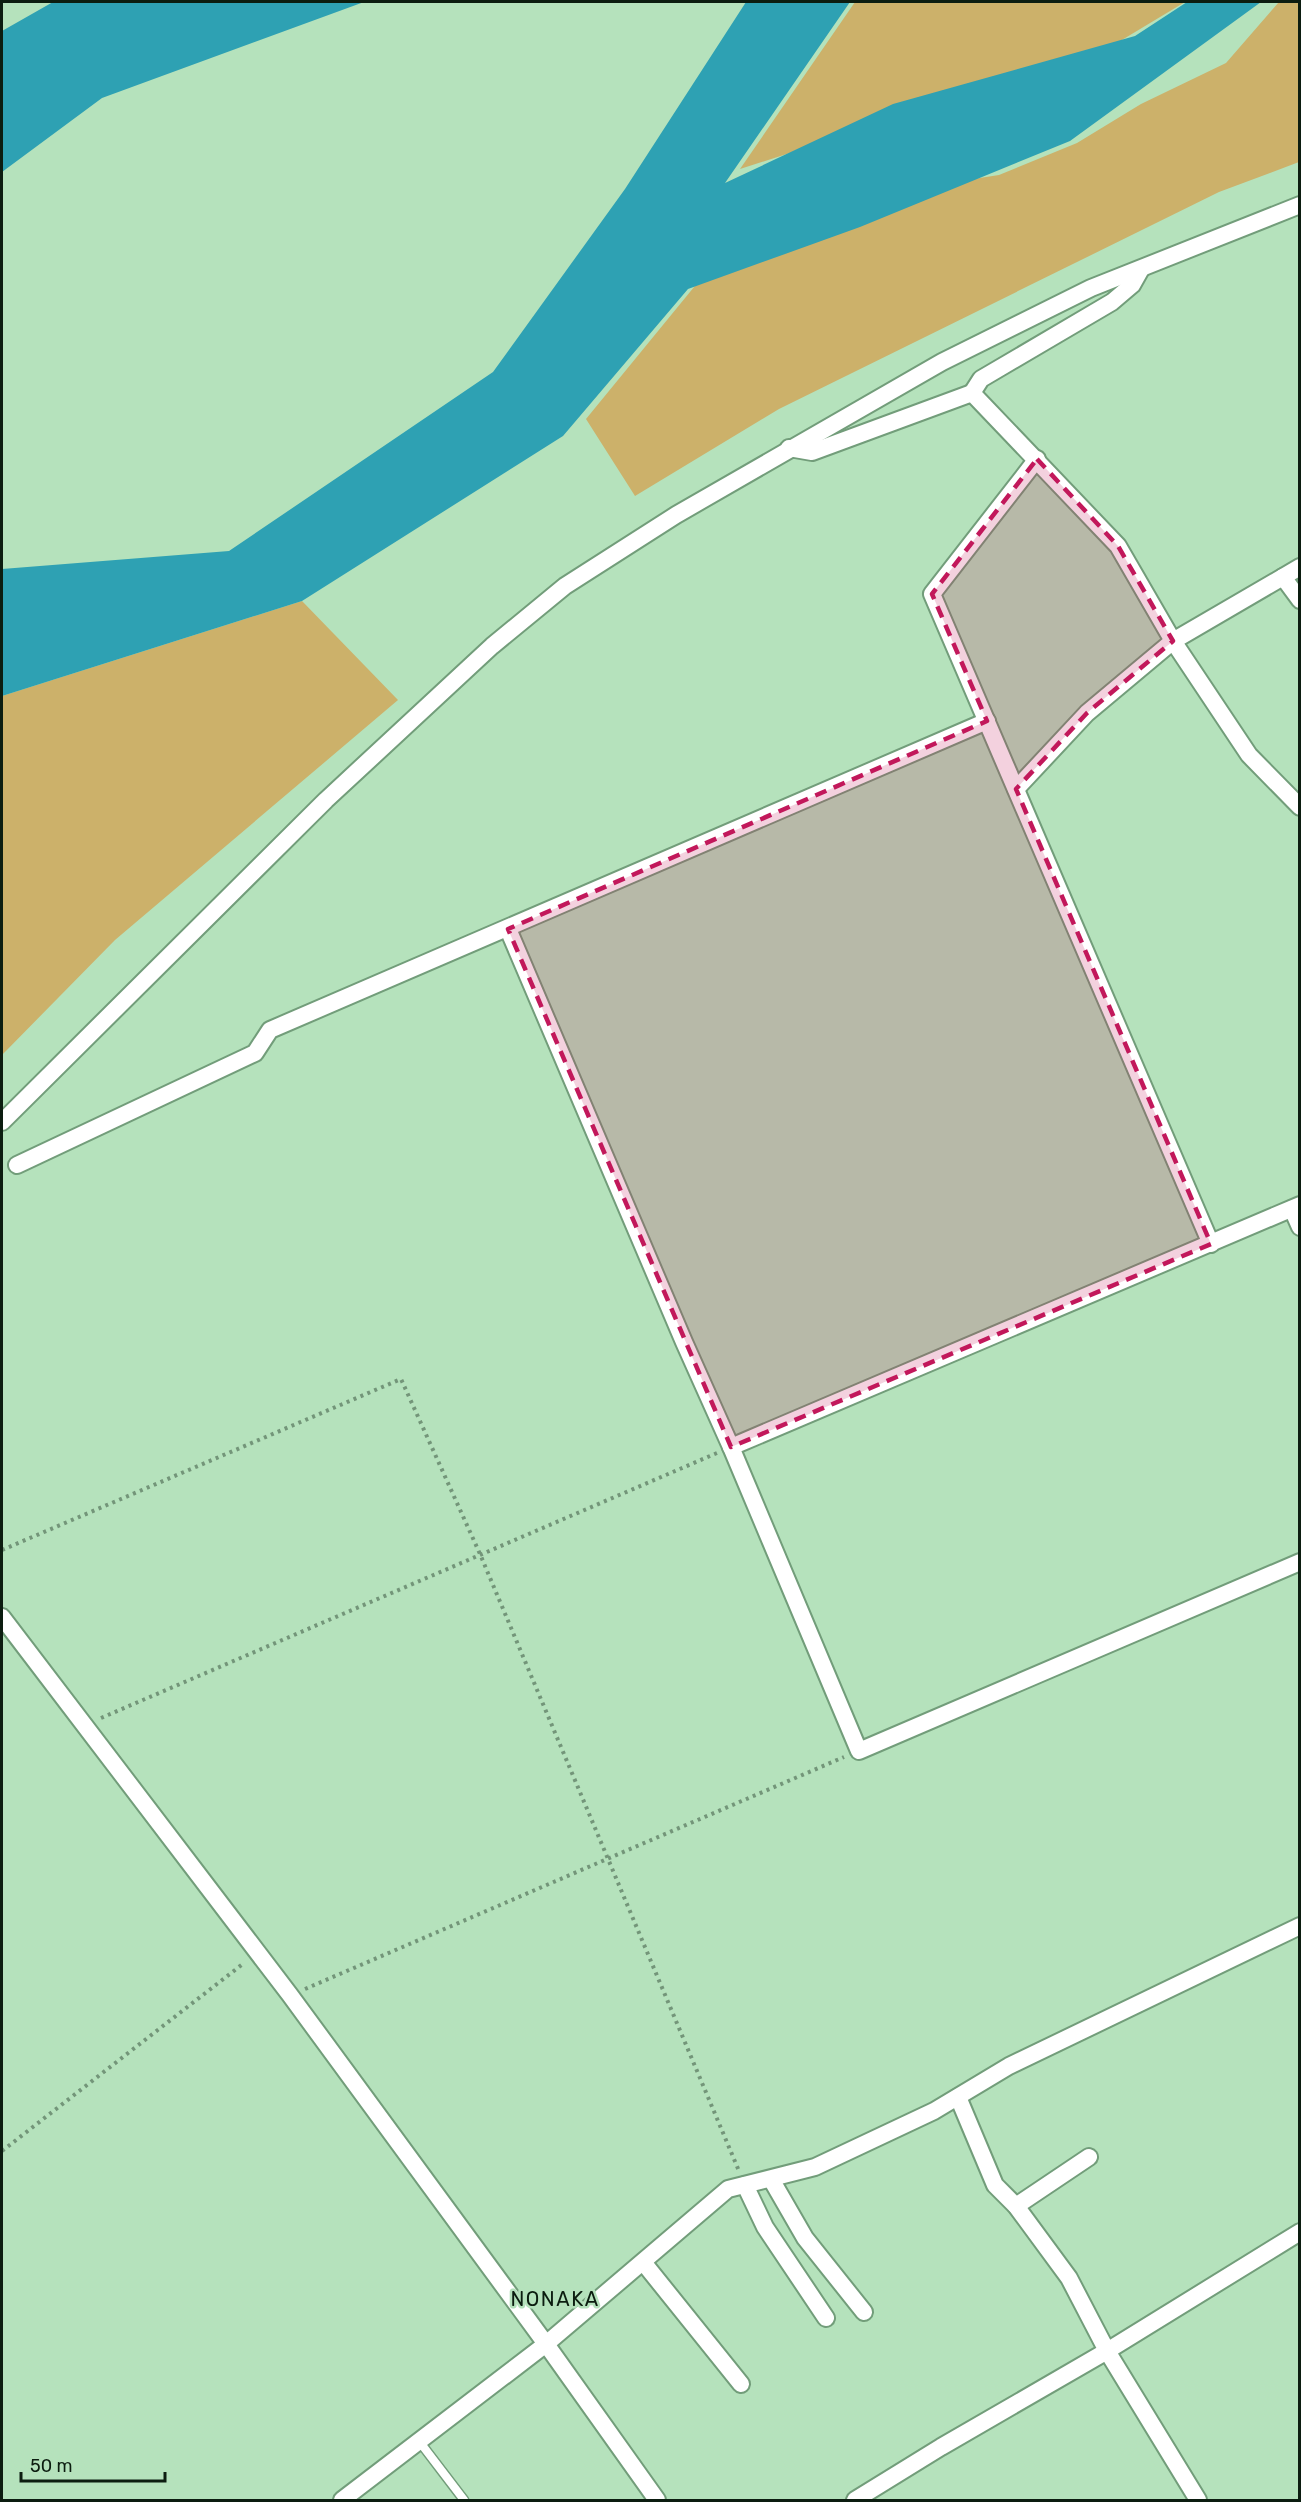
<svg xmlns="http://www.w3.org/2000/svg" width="1301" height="2502" viewBox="0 0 1301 2502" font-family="Rubik,sans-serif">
<rect width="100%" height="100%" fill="#b5e2bc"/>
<!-- green -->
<g fill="#ccb16a">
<path d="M855,2H1185L1082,64L889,121L740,169Z"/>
<path d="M1279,2H1299V162L1219,192L779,409L635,496L586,419L744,226L844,199L999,175L1077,143L1141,104L1226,63Z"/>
<path d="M302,601L398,700L115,940L2,1055V696Z"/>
</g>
<!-- water -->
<g fill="#2ea1b3">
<path d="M53,2H364L102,98L2,172V31Z"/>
<path d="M746,2H850L725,183L893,104L1135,36L1187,2H1261L1070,141L860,227L688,289L563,436L302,601L2,696V569L229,551L493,372L625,189Z"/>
</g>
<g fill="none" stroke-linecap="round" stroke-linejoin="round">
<!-- lane casing -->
<g stroke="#729d7a" stroke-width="11">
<path id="lane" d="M419,2441L464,2500"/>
</g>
<!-- street casing -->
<g stroke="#729d7a" stroke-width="20">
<g id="street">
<path d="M972,393L981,379L1112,302L1132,285L1141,269"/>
<path d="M789,448L812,452L972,393L1118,546L1173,641L1249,755L1300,807"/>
<path d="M1037,459L932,594L1211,1244"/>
<path d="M1283,577L1300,600"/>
<path d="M1016,789L1087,713L1173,641L1300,567"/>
<path d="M508,929L684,1342L731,1447L859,1751L1300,1562"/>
<path d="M2,1122L326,800L492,646L565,586L676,515L942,362L1091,288L1300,205"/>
<path d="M17,1165L255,1053L270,1030L987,721"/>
<path d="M1292,1209L1300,1227"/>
<path d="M731,1447L1300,1205"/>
<path d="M2,1617L290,1995L546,2344L657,2500"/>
<path d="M771,2179L805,2238L864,2312"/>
<path d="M745,2185L765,2227L826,2318"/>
<path d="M1016,2206L1089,2157"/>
<path d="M643,2262L741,2384"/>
<path d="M342,2500L546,2344L728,2189L815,2167L934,2111L1009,2066L1300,1926"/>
<path d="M855,2500L941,2447L1107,2351L1069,2278L1016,2206L995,2185L958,2097"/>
<path d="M1198,2500L1107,2351L1300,2232"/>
</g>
</g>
<!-- path -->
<g stroke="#739579" stroke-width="4" stroke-dasharray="3 4.5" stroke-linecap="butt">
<path d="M2,1550L401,1379L480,1554L739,2171"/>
<path d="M101,1718L717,1453"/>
<path d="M305,1989L844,1757"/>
<path d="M2,2151L244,1963"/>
</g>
<!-- lane -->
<use href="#lane" stroke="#fff" stroke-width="8"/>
<!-- street -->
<use href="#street" stroke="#fff" stroke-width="16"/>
</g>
<!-- marked area -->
<path fill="#c2185b" fill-opacity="0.2" stroke="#c2185b" stroke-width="4.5" stroke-dasharray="12 8" stroke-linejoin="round" d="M1037,459L1118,546L1173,641L1087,713L1016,789L1211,1244L731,1447L508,929L987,721L932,594Z"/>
<g text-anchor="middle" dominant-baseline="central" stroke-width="5" stroke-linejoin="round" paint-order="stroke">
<!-- neighbourhood labels -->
<g font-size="20" letter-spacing="1.5" fill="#0c1d10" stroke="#b5e2bc">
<text x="555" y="2299">NONAKA</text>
</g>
</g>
<!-- border -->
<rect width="1301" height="2502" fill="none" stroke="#0c1d10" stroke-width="6"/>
<!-- scale -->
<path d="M21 2472v9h144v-9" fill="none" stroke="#0c1d10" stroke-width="3"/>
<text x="30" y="2472" font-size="18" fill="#0c1d10" stroke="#b5e2bc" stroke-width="4.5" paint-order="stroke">50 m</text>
</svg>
